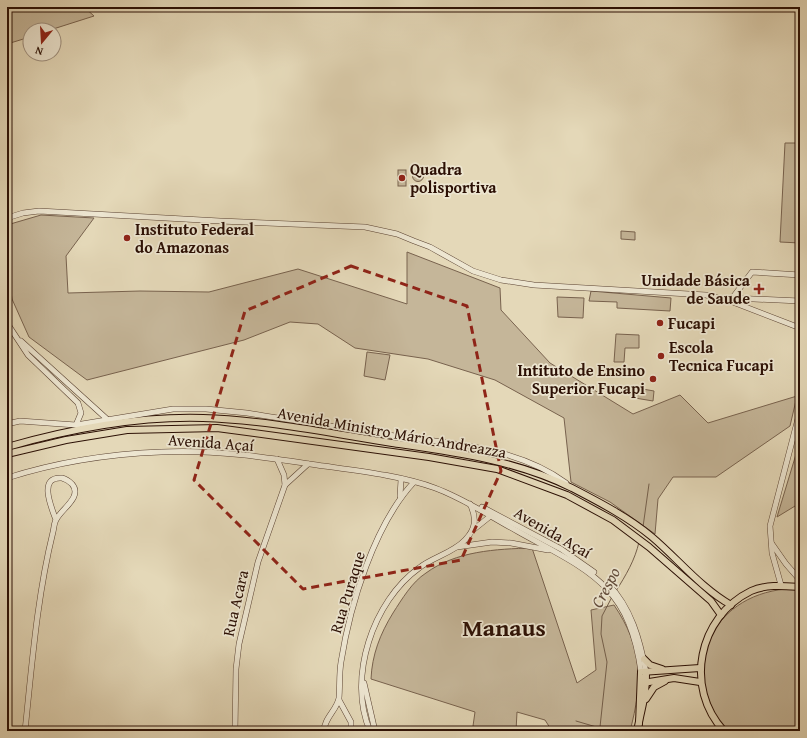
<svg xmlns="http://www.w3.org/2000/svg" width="807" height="738" viewBox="0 0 807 738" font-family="'Gentium Book Plus',serif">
<rect width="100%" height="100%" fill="#e4d8b8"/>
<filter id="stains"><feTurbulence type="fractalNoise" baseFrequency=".005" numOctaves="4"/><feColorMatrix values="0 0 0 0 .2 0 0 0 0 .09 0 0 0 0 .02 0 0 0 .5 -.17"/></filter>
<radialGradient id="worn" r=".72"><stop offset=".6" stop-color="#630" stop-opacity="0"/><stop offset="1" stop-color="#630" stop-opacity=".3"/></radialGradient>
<!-- green -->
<g fill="#c5b699" stroke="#78624e">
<path d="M7,7H84L94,16L50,30H30V37L7,44Z"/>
<path d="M785,143H800V243L780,242Z"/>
<rect x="398" y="170" width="8" height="16"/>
<circle cx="418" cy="176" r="5.5"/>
<path d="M41,215L94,218L66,256L68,293L140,291L209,292L298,269L407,304V252L500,288L501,310L550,363L633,414L680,395L708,423L797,396L790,426L716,477H673L658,499L655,534L610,502L571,482L564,418L495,380L428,359L355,348L318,324L290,322L244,340L87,380L29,337L12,299L7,265V225Z"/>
<path d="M621,231L635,232V240L621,239Z"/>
<path d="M591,291L671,298L670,311L617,308V302L589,301Z"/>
<path d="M557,297L584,298L583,318L558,317Z"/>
<path d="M616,334L639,335V348H625L624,362H614Z"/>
<path d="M367,352L390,355L385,380L364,376Z"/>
<path d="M637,388L654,391L653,401L635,398Z"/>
<path d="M800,441V503L777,517Z"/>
<path d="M532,548L577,683L596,670L591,610L614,605C643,648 643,682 630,731H552L545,720L517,712L516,731H490L473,726L475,712L371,679C372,655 380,634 393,613C402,599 412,582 426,573C456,551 496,549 532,548Z"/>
<path d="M786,589L800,590V731H727C678,672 709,596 786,589Z"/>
</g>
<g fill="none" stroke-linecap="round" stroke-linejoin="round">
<!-- stream -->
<g stroke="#745f4b" stroke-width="1">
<path d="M643,527L649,484"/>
<path d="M616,591C626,575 635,560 639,542"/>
<path d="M576,721L610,731"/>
<path d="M600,727L607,662L601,634L602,616L612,597"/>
</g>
<!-- minor casing -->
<g stroke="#594131" stroke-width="6">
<g id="minor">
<path d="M7,218L23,213L39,211L220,221L365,227L397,234L414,241L430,247L473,271L501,280L534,285L706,295L730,301L800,328"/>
<path d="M733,298L800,301"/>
<path d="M730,301L752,272L800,275"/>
<path d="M7,323L28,355L78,403L81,413L76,425"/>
<path d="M21,341L108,420"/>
<path d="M7,424L20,421L76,425L173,409H206L247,413C296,421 345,428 395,436C452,444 518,447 566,483"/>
<path d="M277,459L284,475L285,485"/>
<path d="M7,478C57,462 109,454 161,452C215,449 271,458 324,466C360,471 402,476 435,488C465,499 491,517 519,532C589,571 629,584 641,672"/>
<path d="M400,496L401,480"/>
<path d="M482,507L561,549L594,572"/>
<path d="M473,530L493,514"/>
<path d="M772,544L786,564L800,580"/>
<path d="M457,547L492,542L511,543L548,550"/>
<path d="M608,584C631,607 640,640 646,672"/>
<path d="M781,585L772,553L770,526L800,411"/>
<path d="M364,683L375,731"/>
<path d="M339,700L351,722V731"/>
<path d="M25,731C32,664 37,597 53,532C54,528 54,523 56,520C61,509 83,497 72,484C69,481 66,479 62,478C37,476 52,509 56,520"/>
<path d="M235,731L236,669L239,644L258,562L285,485L308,464"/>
<path d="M324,731C324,718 337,710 339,698C340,686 339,674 341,662C350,605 374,525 414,482"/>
<path d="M370,731C347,678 373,601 419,568C433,557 453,553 465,540C476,529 477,518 470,504"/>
</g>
</g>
<!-- major casing -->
<g stroke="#2b0f04" stroke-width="8">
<g id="major">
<path d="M7,447C70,429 137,416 203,418C266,420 329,433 392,443C453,452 516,460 572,488C599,502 628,517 652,537C678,559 701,588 731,605"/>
<path d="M7,454L66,440L127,430L217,428L429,457L497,469L567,495L613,520L649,547L711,601L721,615"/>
<path d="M644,659L650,665L662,669"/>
<path d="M643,683L674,678L700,682"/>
<path d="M646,699L654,687L665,681"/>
<path d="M639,724L641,672L700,668"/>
<path d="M637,731C641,711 647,693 646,672"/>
<path d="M724,731C684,688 698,617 751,591C766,584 785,586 800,587"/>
</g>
</g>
<!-- minor -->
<use href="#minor" stroke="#ede6d1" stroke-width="5"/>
<!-- major -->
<use href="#major" stroke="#e4d8b8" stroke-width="6"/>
</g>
<!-- marked area -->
<path fill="none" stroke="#8f2418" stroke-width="3" stroke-dasharray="8 5" stroke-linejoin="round" d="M351,266L467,306L501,471L461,560L303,589L194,480L245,311Z"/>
<!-- markers -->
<g fill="#8f2418" stroke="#ede6d1" stroke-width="1.5">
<circle cx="402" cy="178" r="4"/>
<circle cx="127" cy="238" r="4"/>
<path d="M757 283h4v4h4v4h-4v4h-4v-4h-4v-4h4z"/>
<circle cx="660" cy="323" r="4"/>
<circle cx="661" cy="356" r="4"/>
<circle cx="653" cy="379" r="4"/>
</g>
<g text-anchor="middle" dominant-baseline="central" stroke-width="3.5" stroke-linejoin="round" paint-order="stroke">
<!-- poi labels -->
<g font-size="16" font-weight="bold" fill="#2b0f04" stroke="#ede6d1" text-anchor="start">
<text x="410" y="169">Quadra<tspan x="410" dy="18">polisportiva</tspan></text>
<text x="135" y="229">Instituto Federal<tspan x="135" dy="18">do Amazonas</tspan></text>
<text x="750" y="280" text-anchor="end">Unidade Básica<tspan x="750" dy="18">de Saude</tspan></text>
<text x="668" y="323">Fucapi</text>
<text x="669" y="347">Escola<tspan x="669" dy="18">Tecnica Fucapi</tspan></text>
<text x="645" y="370" text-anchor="end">Intituto de Ensino<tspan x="645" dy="18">Superior Fucapi</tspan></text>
</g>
<!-- street labels -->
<g font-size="16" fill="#2b0f04" stroke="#ede6d1">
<text transform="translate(392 432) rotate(10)">Avenida Ministro Mário Andreazza</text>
<text transform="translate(211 442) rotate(4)">Avenida Açaí</text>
<text transform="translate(553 532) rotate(30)">Avenida Açaí</text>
<text transform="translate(347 592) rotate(-73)">Rua Puraque</text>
<text transform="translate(235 603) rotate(-77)">Rua Acara</text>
</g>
<!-- water labels -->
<g font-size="17" font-style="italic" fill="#624b3a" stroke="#ede6d1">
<text transform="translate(605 587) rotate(-62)">Crespo</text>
</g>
<!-- town labels -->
<g font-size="24" font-weight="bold" fill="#2b0f04" stroke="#ede6d1">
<text x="504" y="627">Manaus</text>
</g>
</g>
<!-- margin -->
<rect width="807" height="738" fill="none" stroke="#e4d8b8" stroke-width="24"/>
<rect x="8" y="8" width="791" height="722" fill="none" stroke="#2b0f04" stroke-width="2"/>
<rect x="12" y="12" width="783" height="714" fill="none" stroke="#2b0f04"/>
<!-- north arrow -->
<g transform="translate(42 42) rotate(198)"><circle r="19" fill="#ede6d1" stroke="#9f907f"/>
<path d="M0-3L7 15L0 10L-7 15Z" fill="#8f2418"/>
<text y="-6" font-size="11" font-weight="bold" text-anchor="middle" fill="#2b0f04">N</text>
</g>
<rect width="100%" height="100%" filter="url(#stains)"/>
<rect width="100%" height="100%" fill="url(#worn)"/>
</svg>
